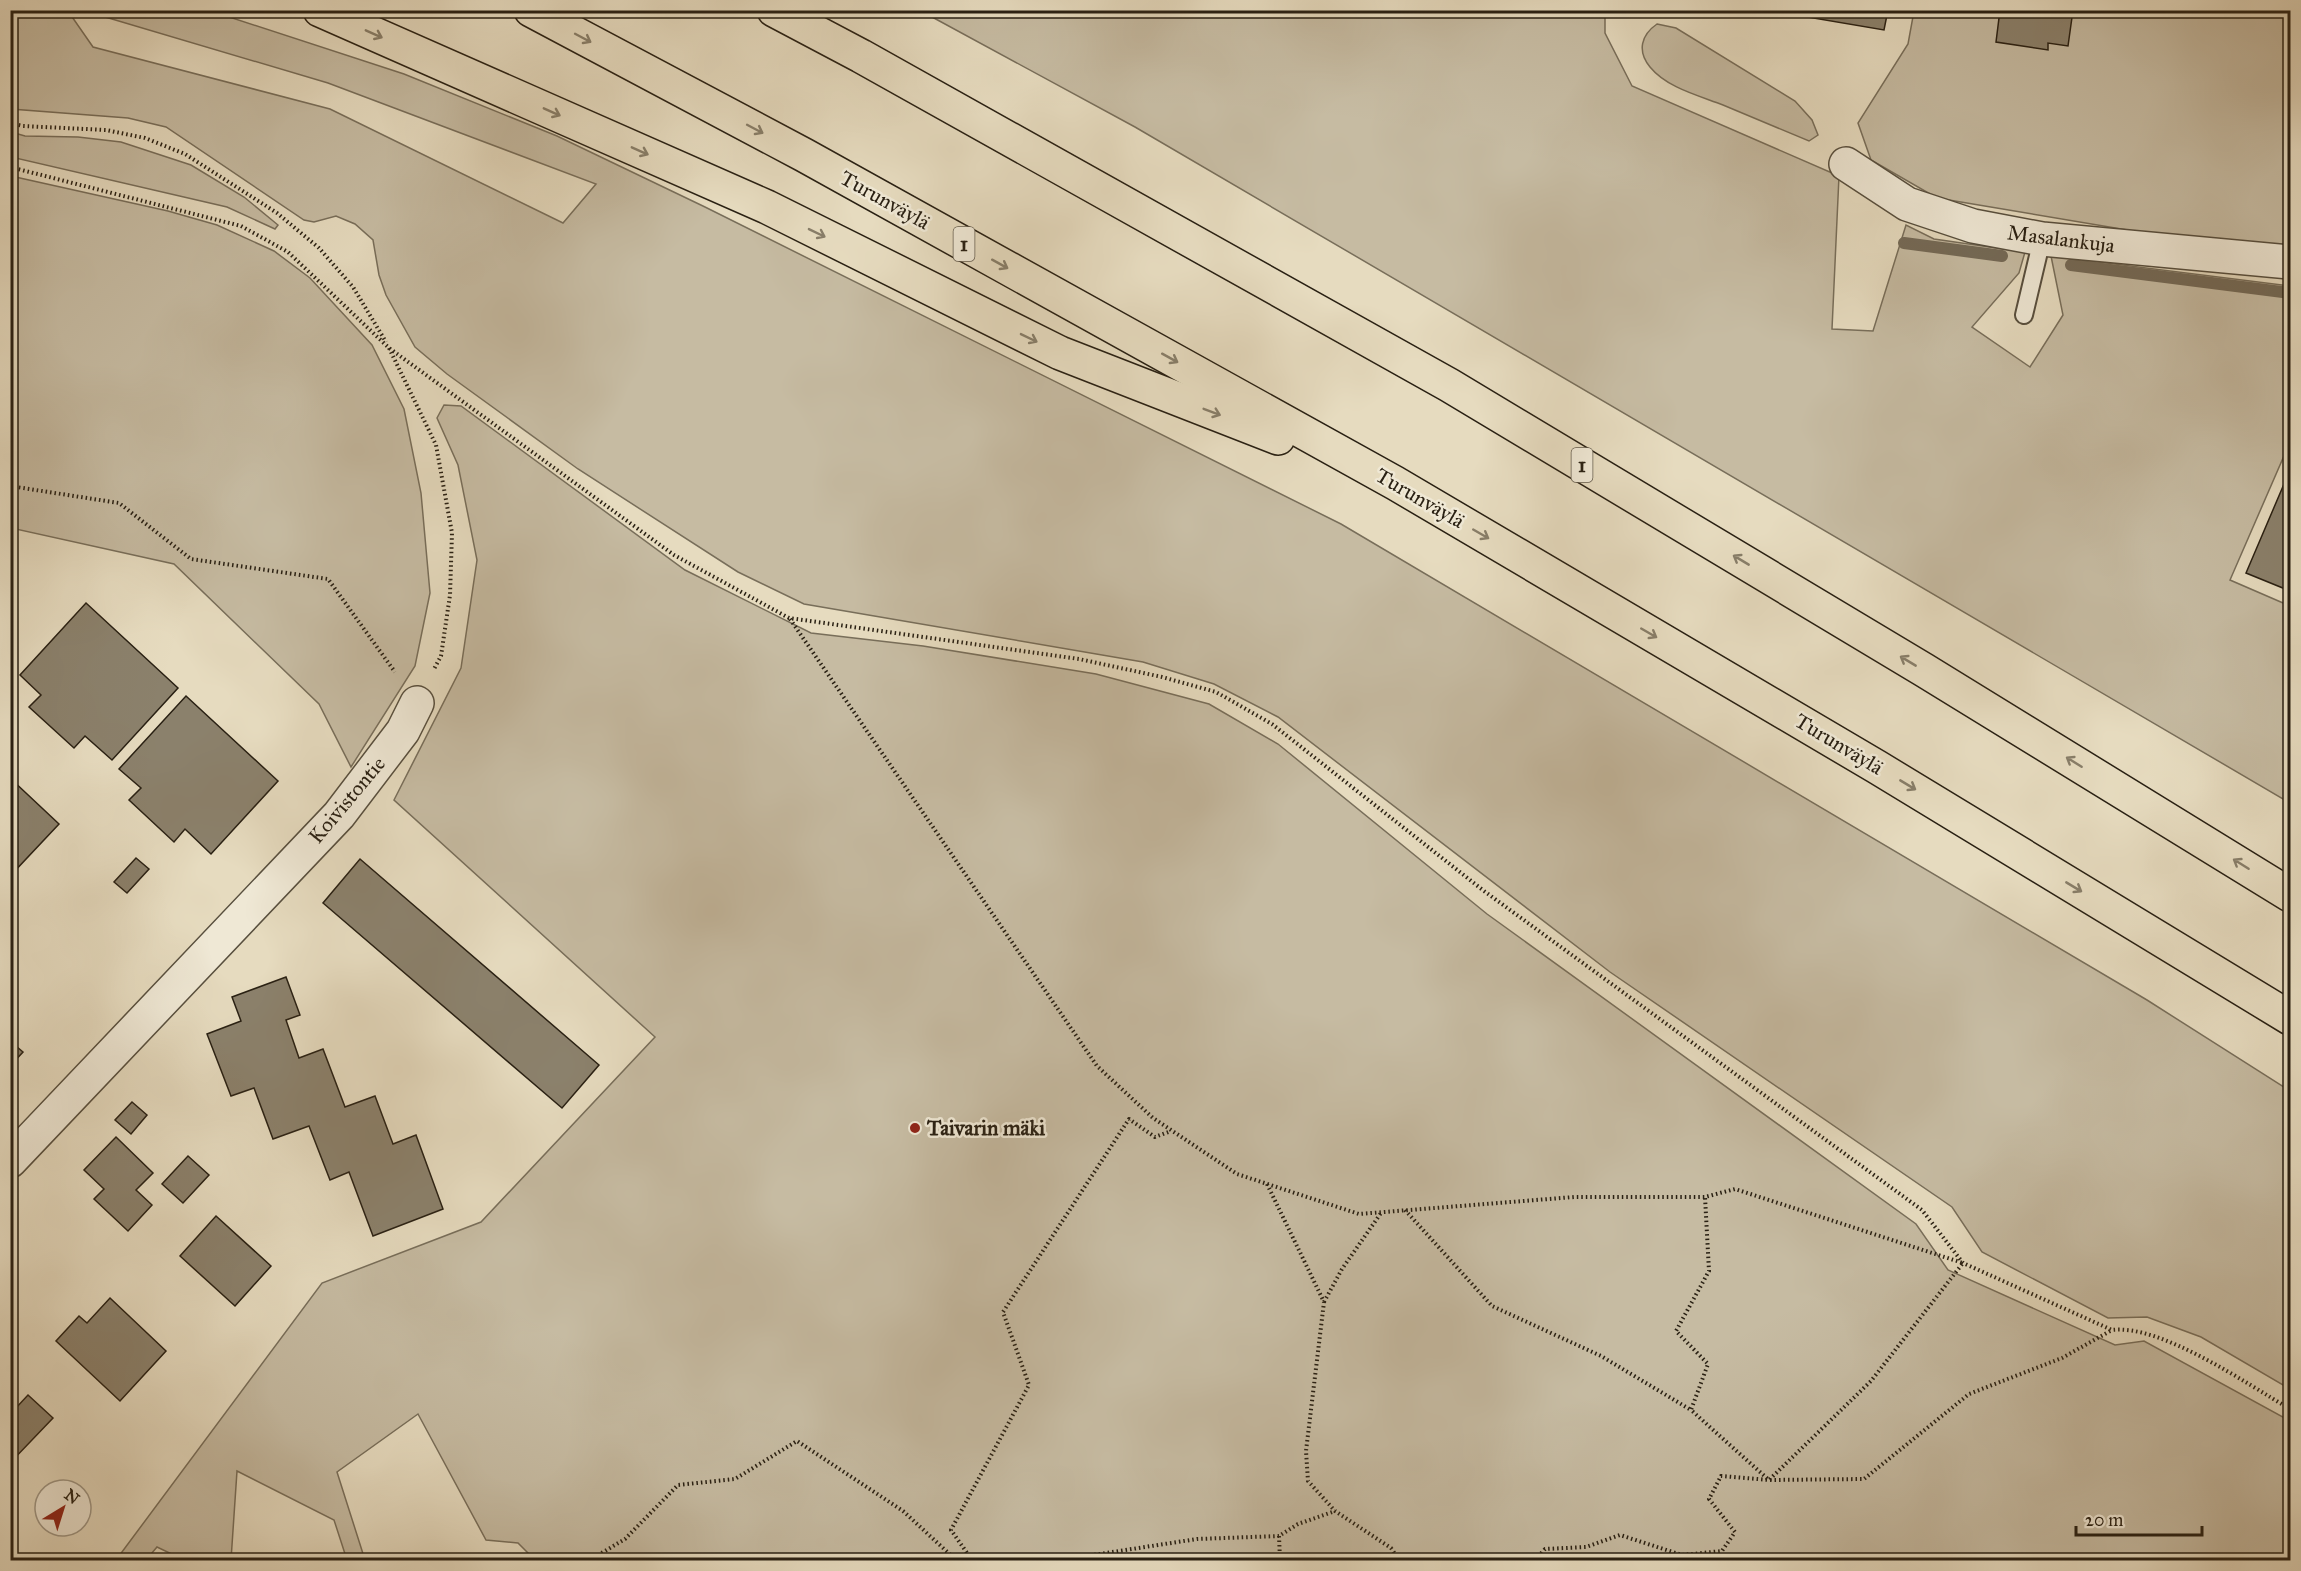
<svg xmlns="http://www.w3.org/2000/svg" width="2301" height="1571" viewBox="0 0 2301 1571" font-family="'IM FELL Great Primer',serif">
<rect width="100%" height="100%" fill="#e6dbbf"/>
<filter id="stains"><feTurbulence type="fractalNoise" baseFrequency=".00333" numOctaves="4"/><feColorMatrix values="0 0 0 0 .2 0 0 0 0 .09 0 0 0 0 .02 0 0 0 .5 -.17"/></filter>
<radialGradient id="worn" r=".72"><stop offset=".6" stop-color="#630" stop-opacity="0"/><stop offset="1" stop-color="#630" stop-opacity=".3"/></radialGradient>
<!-- green -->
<g fill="#c6bba2" stroke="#786e5a" stroke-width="1.5">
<path d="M11,10L68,11L93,47L330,109L563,223L596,184L328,83L85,11H211L404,74L557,136L705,207L1341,524L2147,1000L2290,1091V1389L2201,1337L2147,1317L2108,1318L1982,1252L1952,1207L1610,972L1278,717L1214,684L1143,662L804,604L738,572L578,469L447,374L415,347L386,295L379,275L373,240L355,224L336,216L314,222L304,220L166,127L128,118L11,109Z"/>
<path d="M921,11H1605V33L1632,86L1839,176L1832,329L1873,331L1906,225L1934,239L2025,252L2019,273L1972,327L2030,367L2063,315L2051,256L2290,286V442L2230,580L2290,606V803L1135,127Z"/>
<path d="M1914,11H2290V247L2157,235L1937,198L1871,160L1858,123L1908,44Z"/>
<path d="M1657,24L1676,28L1795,101L1812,120L1818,135L1809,141C1781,129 1752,117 1723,105C1700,96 1667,88 1650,67C1637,51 1641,35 1657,24Z"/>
<path d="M11,132L25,136L78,137L121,142L191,165L244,197L278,225L275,229L227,207L11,157Z"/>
<path d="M11,176L168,211L217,225L274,251L310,278L372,345L404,409L421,493L430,593L415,666L351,767L319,704L174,564L11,528Z"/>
<path d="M444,405L461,406L685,570L811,633L923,646L1096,674L1209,704L1278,744L1487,914L1916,1224L1948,1270L2115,1345L2144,1341L2290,1421V1560H535L518,1543L486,1540L418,1414L337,1472L365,1560H347L334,1520L237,1471L231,1560H184L157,1547L146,1560H116L322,1283L481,1222L655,1037L394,800L461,668L477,560L458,465L437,418Z"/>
</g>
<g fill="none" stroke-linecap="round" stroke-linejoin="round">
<!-- stream -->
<g stroke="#746a57" stroke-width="12">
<path d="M1904,243L2002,256"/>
<path d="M2071,265L2290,293"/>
</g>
</g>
<!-- building -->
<g fill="#8b816c" stroke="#292013" stroke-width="1.5">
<path d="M1766,10H1888L1884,30Z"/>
<path d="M2000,10H2073L2068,46L2048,43V50L1996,42Z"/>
<path d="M2290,470V591L2246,573Z"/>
<path d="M86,603L178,688L112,760L85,736L74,748L29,707L41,695L20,675Z"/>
<path d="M186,696L278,781L211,854L185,829L174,842L129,800L141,788L119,769Z"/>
<path d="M10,778L59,824L10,876Z"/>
<path d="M136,858L149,869L127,893L114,882Z"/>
<path d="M360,859L599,1065L562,1108L323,903Z"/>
<path d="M286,977L300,1015L286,1020L299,1058L323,1049L345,1107L375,1096L393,1144L416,1135L443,1209L373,1236L349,1172L330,1180L309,1126L273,1139L254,1088L231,1096L207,1034L241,1021L232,997Z"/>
<path d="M10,1041L23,1052L10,1066Z"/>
<path d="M132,1102L147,1115L131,1134L115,1120Z"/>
<path d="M116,1137L153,1173L136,1190L152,1205L128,1231L94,1199L104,1189L84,1170Z"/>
<path d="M188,1156L209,1175L183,1203L162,1184Z"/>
<path d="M216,1216L271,1266L235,1306L180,1256Z"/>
<path d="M110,1298L166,1351L120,1401L56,1341L79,1316L87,1323Z"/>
<path d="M28,1395L53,1418L10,1463V1405L15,1409Z"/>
</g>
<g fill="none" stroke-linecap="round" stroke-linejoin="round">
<!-- lane casing -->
<g stroke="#584f3e" stroke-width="20">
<path id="lane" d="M2024,315L2042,239"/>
</g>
<!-- street casing -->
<g stroke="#584f3e" stroke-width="36">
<g id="street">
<path d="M1846,164L1907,204L1973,226L2042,239L2290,262"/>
<path d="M10,1161L339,815L403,731L417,703"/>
</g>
</g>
<!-- highway casing -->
<g stroke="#292013" stroke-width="36">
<g id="highway">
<path d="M320,10L767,207L1060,353L1278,438"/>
<path d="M531,10L804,155L1395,483L1877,767L2290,1018"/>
<path d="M774,10L861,56L1449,385L1924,670L2290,895"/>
</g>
</g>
<!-- path -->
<g stroke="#292013" stroke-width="4" stroke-dasharray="1.5 3" stroke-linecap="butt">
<path d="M10,123L23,126L106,130L145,138L185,154L277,213L319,248L353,287L386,342"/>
<path d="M10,167L241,226L288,252L389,348L674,555L789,618L1079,659L1162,677L1216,692L1272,724L1484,891L1922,1210L1963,1263L2112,1330C2161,1324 2247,1384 2290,1409"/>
<path d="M389,348L436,445L452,533L450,595L441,656L434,669"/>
<path d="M10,486L119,503L191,559L328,579L395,672"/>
<path d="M790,619L1097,1066L1153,1118L1237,1174L1359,1214L1574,1197H1705L1735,1189L1963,1263L1871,1381L1769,1480L1691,1410L1708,1364L1676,1331L1709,1271L1705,1197"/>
<path d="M1267,1184L1324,1302L1306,1451L1308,1481L1335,1511L1391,1548L1399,1560"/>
<path d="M1405,1210L1492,1306L1601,1356L1691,1410"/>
<path d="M1324,1302L1342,1269L1381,1213"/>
<path d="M590,1560L625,1539L678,1485L735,1479L797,1441L903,1511L956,1560"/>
<path d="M972,1560L951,1530L1029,1385L1003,1312L1129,1119L1155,1137L1171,1131"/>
<path d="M1023,1560L1044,1555H1093L1197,1539L1279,1536"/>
<path d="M1280,1560L1279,1536L1298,1524L1335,1511"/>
<path d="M1535,1560L1545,1549L1586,1547L1620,1535L1682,1555L1722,1551L1735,1532L1709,1499L1721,1476L1769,1480L1864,1479L1969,1394L2062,1358L2112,1330"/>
</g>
<!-- lane -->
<use href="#lane" stroke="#efe8d5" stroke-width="16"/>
<!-- street -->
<use href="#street" stroke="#efe8d5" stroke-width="33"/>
<!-- highway -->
<use href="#highway" stroke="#e6dbbf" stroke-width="33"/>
</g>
<!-- one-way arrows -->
<defs><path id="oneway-shaft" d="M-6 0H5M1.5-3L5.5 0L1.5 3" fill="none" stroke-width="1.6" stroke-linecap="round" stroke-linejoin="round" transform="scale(1.5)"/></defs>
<g stroke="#887e69">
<use href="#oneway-shaft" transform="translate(374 34) rotate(24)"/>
<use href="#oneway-shaft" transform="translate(583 38) rotate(28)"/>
<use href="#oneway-shaft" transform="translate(552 112) rotate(24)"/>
<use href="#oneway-shaft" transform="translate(755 129) rotate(28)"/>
<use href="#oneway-shaft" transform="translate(640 151) rotate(24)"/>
<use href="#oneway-shaft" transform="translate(817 233) rotate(26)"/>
<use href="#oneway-shaft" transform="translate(1000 264) rotate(29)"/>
<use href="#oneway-shaft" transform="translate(1029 338) rotate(26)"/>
<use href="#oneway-shaft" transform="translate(1170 358) rotate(29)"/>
<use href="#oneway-shaft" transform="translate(1212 412) rotate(21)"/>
<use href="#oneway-shaft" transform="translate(1481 534) rotate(30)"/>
<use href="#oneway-shaft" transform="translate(1741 560) rotate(-149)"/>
<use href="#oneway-shaft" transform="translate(1649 633) rotate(30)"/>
<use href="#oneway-shaft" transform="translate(1908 661) rotate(-149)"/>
<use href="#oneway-shaft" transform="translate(2074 762) rotate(-148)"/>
<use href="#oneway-shaft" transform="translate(1908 785) rotate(31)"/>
<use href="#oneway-shaft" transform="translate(2241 864) rotate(-148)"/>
<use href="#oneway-shaft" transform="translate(2074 887) rotate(31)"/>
</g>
<!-- markers -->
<circle fill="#8f2418" stroke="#efe8d5" stroke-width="2" cx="915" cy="1128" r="6"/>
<g text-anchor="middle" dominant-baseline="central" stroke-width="5" stroke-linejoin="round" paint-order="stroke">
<!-- shield labels -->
<g fill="#efe8d5" stroke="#645c4d" stroke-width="1.5">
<rect x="953.5" y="227" width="21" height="34" rx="4.5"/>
<rect x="1571.5" y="448" width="21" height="34" rx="4.5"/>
</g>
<g font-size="20" font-weight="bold" fill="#292013">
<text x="964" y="244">1</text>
<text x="1582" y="465">1</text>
</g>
<!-- street labels -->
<g font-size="21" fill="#292013" stroke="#efe8d5">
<text transform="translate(885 200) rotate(29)">Turunväylä</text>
<text transform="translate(2061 239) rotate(7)">Masalankuja</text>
<text transform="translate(1420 498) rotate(30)">Turunväylä</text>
<text transform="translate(1839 744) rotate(31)">Turunväylä</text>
<text transform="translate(347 800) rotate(-50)">Koivistontie</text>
</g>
<!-- poi labels -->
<g font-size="21" font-weight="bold" fill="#292013" stroke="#efe8d5" text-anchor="start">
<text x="927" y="1128">Taivarin mäki</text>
</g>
</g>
<!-- margin -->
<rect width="2301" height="1571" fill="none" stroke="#e6dbbf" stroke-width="36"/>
<rect x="12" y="12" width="2277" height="1547" fill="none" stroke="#292013" stroke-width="3"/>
<rect x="18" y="18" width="2265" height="1535" fill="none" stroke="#292013" stroke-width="1.5"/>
<!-- north arrow -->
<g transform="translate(63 1508) rotate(38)"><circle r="28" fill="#efe8d5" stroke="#a09887" stroke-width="1.5"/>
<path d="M0-4.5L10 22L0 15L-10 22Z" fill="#8f2418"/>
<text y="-9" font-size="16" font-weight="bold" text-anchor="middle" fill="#292013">N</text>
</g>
<!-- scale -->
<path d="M2076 1526v9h126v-9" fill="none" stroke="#292013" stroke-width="3"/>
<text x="2085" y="1526" font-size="18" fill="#292013" stroke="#efe8d5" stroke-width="4.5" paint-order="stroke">20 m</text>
<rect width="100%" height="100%" filter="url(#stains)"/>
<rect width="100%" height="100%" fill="url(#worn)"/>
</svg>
